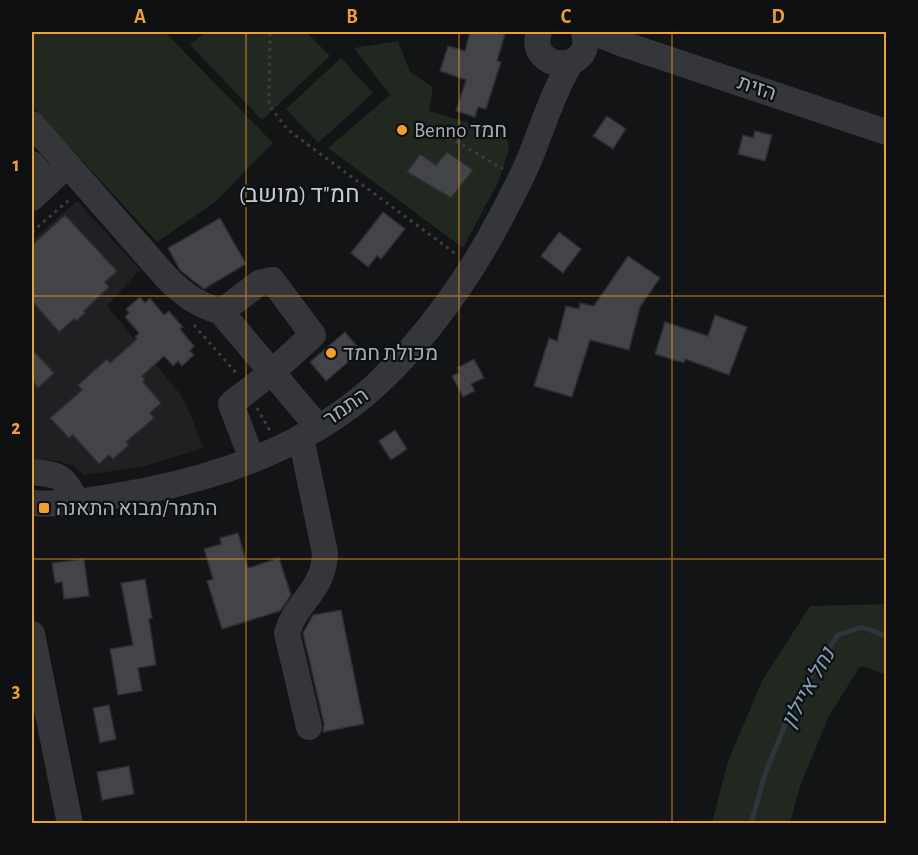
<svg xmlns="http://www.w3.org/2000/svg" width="918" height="855" viewBox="0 0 918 855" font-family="'Alegreya Sans',Heebo,sans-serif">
<rect width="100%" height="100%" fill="#131415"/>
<!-- built -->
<path fill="#1f2022" d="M77,201L140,270L107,306L181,395L192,418L203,448L142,467L84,475L74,466L58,461L32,459V240Z"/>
<!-- green -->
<g fill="#202820">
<path d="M32,32H165L273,143L214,203L157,242L32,106Z"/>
<path d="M205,32H306L330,56L262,120L190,45Z"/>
<path d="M398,41L410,72L433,87L429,111L507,134L509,150L497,184L463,248L328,148L390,95L354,48Z"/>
<path d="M341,58L373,93L318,143L286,109Z"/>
<path d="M886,604V675L863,666L859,668L829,716L800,786L790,823H712L728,761L762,681L810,606Z"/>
</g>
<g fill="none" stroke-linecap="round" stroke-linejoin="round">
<!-- stream -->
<path stroke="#2c363b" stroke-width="5" d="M751,824L765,774L796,698L838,635L862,627L886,636"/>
</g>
<!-- building -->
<g fill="#424448" stroke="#2d2e31" stroke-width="1.5">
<path d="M470,32H496L505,34L497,61L501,62L486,109L478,107L475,117L456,111L466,80L440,71L448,46L465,51Z"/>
<path d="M607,116L626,129L613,149L593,136Z"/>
<path d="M755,131L772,135L765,161L738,154L743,135L753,138Z"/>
<path d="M447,152L473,170L451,198L407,172L420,154L436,165Z"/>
<path d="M383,212L405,229L381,259L377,256L368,267L351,253Z"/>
<path d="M65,215L117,271L105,282L109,287L84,311L85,313L76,321L74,319L59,332L32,301V245Z"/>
<path d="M220,218L246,264L204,289L180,270L168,248Z"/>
<path d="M559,232L581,249L563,273L541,256Z"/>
<path d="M628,256L660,278L640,307L629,350L590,340L572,397L534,386L549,338L557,341L566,306L579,309L580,303L594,306Z"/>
<path d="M140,297L145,303L150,298L164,315L169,311L183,327L180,329L194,346L190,351L194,355L182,366L178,361L173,366L164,356L142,376L145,380L143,382L161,403L150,413L154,418L126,442L129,445L113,459L109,455L99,464L73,435L69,438L50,418L82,390L78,385L107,359L110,363L137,339L135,337L139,333L125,317L129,313L126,309Z"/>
<path d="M715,315L747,327L729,375L685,359L684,363L655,354L665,322L708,336Z"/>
<path d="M345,332L361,351L326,381L310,362Z"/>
<path d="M32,349L54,373L38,388L32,380Z"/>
<path d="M474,359L484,378L471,384L475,391L463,397L452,376L460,372L457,368Z"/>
<path d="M395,430L407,449L391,460L379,441Z"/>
<path d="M238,533L248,568L279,558L291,595L280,611L222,629L207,581L213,579L204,549L221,544L220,538Z"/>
<path d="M84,559L89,596L64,599L62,582L55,583L52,563Z"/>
<path d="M145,579L152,618L149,619L156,665L138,668L142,691L118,695L110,649L133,645L121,583Z"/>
<path d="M341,610L364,724L323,732L324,724L303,633L313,615Z"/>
<path d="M109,705L116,739L100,743L93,708Z"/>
<path d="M129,766L134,794L102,800L97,772Z"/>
</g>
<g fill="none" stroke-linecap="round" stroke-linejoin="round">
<!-- path -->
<g stroke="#3a3d41" stroke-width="3" stroke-dasharray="3 4.5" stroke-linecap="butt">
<path d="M270,32H358"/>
<path d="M270,33L269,105L288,130L456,254"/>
<path d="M430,126L503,169"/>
<path d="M32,232L70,199"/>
<path d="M194,325L237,374"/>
<path d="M257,408L270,431"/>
</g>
<!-- minor -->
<g stroke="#34363a" stroke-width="26">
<path d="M539,32C526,72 596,75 584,32"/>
<path d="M592,32L626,45L886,132"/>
<path d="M32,124L166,277C185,296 195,303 221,312L318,427"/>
<path d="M32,164L48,183"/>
<path d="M32,198L67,165"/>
<path d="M221,312L259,283L272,280L313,335L272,372L231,404L252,459"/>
<path d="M301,437L325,553C324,591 296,601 287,633L309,727"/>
<path d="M32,472C62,475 62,475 77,502"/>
<path d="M32,503C69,506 107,497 144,491C226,475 313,443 376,385C426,339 471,275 502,215C512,196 522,177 530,158C543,125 553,93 571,62"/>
<path d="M32,634L70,824"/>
</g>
</g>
<!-- grid -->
<path fill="none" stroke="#f39f2e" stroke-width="1.5" stroke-opacity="0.55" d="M246,32V824M459,32V824M672,32V824M32,296H886M32,559H886"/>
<!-- markers -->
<g fill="#f39f2e" stroke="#0e0f10" stroke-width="2">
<circle cx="402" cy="130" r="6"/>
<circle cx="331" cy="353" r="6"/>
<rect x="38" y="502" width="12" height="12" rx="3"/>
</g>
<g text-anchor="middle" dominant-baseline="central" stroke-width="4.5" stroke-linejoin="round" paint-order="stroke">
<!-- street labels -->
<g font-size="21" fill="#a5acb6" stroke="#0e0f10">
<text transform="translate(757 88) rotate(19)">הזית</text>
<text transform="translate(346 407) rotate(-35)">התמר</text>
</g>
<!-- poi labels -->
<g font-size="21" fill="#a5acb6" stroke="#0e0f10" text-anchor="start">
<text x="414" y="130">Benno חמד</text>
<text x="343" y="353">מכולת חמד</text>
<text x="56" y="508">התמר/מבוא התאנה</text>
</g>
<!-- water labels -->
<g font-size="22" font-style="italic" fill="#7b9db1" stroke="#0e0f10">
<text transform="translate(808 688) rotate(-61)">נחל איילון</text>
</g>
<!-- quarter labels -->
<g font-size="24" fill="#c6cad2" stroke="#0e0f10">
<text x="299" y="195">חמ"ד (מושב)</text>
</g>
</g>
<!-- border -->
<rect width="918" height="855" fill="none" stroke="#0e0f10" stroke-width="66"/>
<rect x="33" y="33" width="852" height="789" fill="none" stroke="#f39f2e" stroke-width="2"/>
<g font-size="20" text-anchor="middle" font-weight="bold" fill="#f39f2e">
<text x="140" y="23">A</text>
<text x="352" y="23">B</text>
<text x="566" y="23">C</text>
<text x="778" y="23">D</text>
<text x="16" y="171">1</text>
<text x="16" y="434">2</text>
<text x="16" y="697">3</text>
</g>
</svg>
